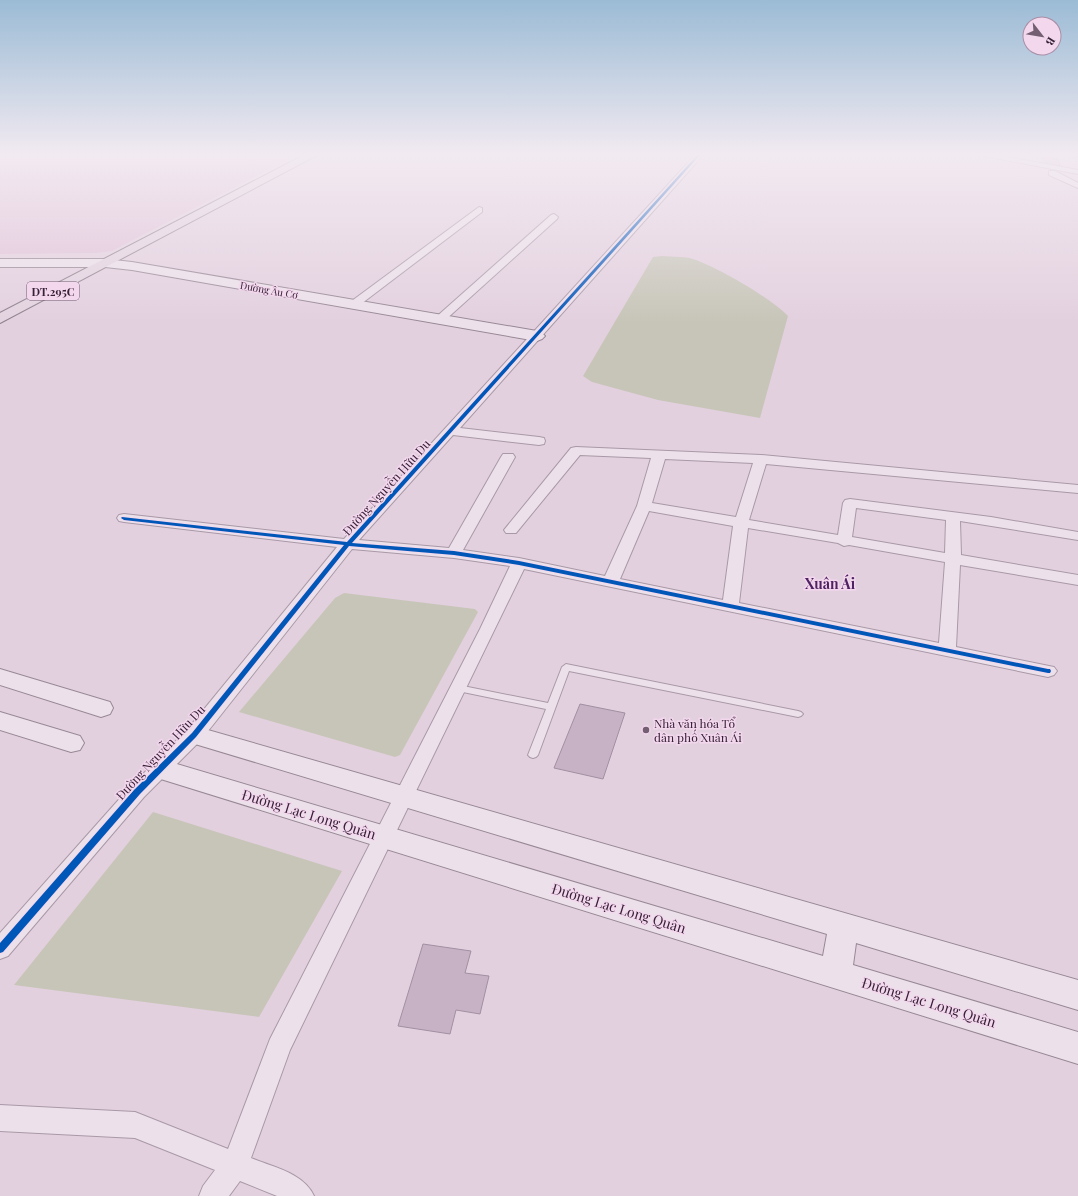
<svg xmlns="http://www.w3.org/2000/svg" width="1078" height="1196" viewBox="0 0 1078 1196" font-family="'Playfair Display',serif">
<rect width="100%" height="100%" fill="#e3d0df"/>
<!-- farmland -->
<path fill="#e1c2d8" d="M0,154H299L112,251L96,253L0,254Z"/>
<!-- water -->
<g fill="#c7c5b8">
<path d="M662,256C673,257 686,256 696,260C722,270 769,297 788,316L760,418L658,400L592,382L583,376L653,257Z"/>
<path d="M344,593L475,609L478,612L400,755L395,757L239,712L335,598Z"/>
<path d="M153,812L342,871L259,1017L14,985Z"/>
</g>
<!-- building -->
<g fill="#c6b1c5" stroke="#a28fa1">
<path d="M1042,158L1058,159L1060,166L1046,164Z"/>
<path d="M580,704L625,713L603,779L554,768Z"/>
<path d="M423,944L471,951L465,973L489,976L480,1014L456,1010L450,1034L398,1026Z"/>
</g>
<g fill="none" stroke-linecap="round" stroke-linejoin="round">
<!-- service casing -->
<g stroke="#a998a7" stroke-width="2">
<path id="service" d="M566,664L798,711L801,712L803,714L801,716L798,717L569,671L538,755L536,757L533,758L530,757L528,755L546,709L458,691L455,690L454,688L455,686L458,685L548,703L562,667Z"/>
</g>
<!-- minor casing -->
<g stroke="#a998a7" stroke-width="2">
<g id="minor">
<path d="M696,154H704L460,428L539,437L544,438L545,441L544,444L539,445L453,435L359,540L449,548L501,457L503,454H513L515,457L463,550L519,558L605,576L637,506L651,458L580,455L516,533H506L504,530L571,448L576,447L761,455L1078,485V493L766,464L749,520L838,535L843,503L845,500L850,499L991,517L1078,532V540L960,521L961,555L1078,575V585L960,565L956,647L1054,667L1057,671L1054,675L1048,677L524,569L290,1050L251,1158C273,1167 304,1173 314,1196H277L240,1181L229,1196H199L203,1186L215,1170L135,1138L0,1131V1105L135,1112L228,1149L270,1039L480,629L510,566L454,558L352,549L201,740L144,797L8,956L0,959V933L130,787L187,730L337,547L124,522L119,521L117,518L119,515L124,514L344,539ZM665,459L753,463L736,517L652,503ZM856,508L946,520L945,553L852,537ZM649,511L733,526L723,600L620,579ZM748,528L838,543L844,546L849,545L945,562L939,643L739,603Z"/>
<path d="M974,154H992L1078,170V174Z"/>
<path d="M1049,171H1055L1078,183V188L1049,175Z"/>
<path d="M479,207L482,208V212L357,307H349L348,305L349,303Z"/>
<path d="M554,214L558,217L557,219L443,322H435L434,320L435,318L551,215Z"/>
</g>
</g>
<!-- secondary casing -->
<g stroke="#988896" stroke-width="2">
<g id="secondary">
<path d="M0,259H105L132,262L537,331L542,333L545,336L542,339L537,341L132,270L105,267H0Z"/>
<path d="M0,669L110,702L113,708L110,714L101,717L0,685Z"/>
<path d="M0,712L80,736L84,743L80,750L71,752L0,730Z"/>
<path d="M194,726L1078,980V1010L856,943L853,965L1078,1032V1064L151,776L147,769L151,762L160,759L823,956L827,934L185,741L181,735L185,729Z"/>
</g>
</g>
<!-- primary casing -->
<g stroke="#8e7f8c" stroke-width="2">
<path id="primary" d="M306,154H319L0,323V313Z"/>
</g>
<!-- service -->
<use href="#service" fill="#ece1ea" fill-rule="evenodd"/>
<!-- minor -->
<use href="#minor" fill="#ece1ea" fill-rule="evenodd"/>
<!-- secondary -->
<use href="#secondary" fill="#ece1ea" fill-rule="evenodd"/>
<!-- primary -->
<use href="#primary" fill="#e3d3e0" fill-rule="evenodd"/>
<!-- cycleway casing -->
<g stroke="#f3d7ed" stroke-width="2">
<path id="cycleway" d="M698,154H701L352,543L454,551L519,561L1048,669H1050L1051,671L1050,673H1048L519,565L454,555L349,546L196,737L140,794L3,952L0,953V943L134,790L192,733L344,545L124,520L121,518L122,517L347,542Z"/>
</g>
<!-- cycleway -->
<use href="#cycleway" fill="#0057b8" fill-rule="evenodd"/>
</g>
<!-- sky -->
<linearGradient id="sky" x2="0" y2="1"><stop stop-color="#9bbbd5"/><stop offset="0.48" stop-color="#f2eaf1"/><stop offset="1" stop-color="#f2eaf1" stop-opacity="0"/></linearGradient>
<rect width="1078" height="322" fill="url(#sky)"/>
<!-- markers -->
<circle fill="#735e72" stroke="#f3d7ed" stroke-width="1.5" cx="646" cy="730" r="4"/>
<g text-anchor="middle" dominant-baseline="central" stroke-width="3" stroke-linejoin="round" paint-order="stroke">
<!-- far-street labels -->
<g font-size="10" fill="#372138" stroke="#f3d7ed">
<text transform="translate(269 290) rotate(10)">Đường Âu Cơ</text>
</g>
<!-- shield labels -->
<rect fill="#f3d7ed" stroke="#6f586e" stroke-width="1" x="27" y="282" width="52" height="18" rx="3"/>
<g font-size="11" font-weight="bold" fill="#372138">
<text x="53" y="291">ĐT.295C</text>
</g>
<!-- street labels -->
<g font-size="12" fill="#372138" stroke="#f3d7ed">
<text transform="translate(386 487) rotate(-48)">Đường Nguyễn Hữu Du</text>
<text transform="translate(160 752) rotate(-47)">Đường Nguyễn Hữu Du</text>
</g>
<!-- poi labels -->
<g font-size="12" fill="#372138" stroke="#f3d7ed" text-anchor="start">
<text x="654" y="723">Nhà văn hóa Tổ<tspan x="654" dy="14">dân phố Xuân Ái</tspan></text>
</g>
<!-- quarter labels -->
<g font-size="14" font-weight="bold" fill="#4f2361" stroke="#f3d7ed">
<text x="830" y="583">Xuân Ái</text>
</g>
<!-- near-street labels -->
<g font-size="14" fill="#372138" stroke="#f3d7ed">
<text transform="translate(309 814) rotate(17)">Đường Lạc Long Quân</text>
<text transform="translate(619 908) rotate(17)">Đường Lạc Long Quân</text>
<text transform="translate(929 1002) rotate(17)">Đường Lạc Long Quân</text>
</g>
</g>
<!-- north arrow -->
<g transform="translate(1042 36) rotate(121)"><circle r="19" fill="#f3d7ed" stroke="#a88ea5"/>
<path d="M0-3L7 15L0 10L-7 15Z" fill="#735e72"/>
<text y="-6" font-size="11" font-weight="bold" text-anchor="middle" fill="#372138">B</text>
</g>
</svg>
